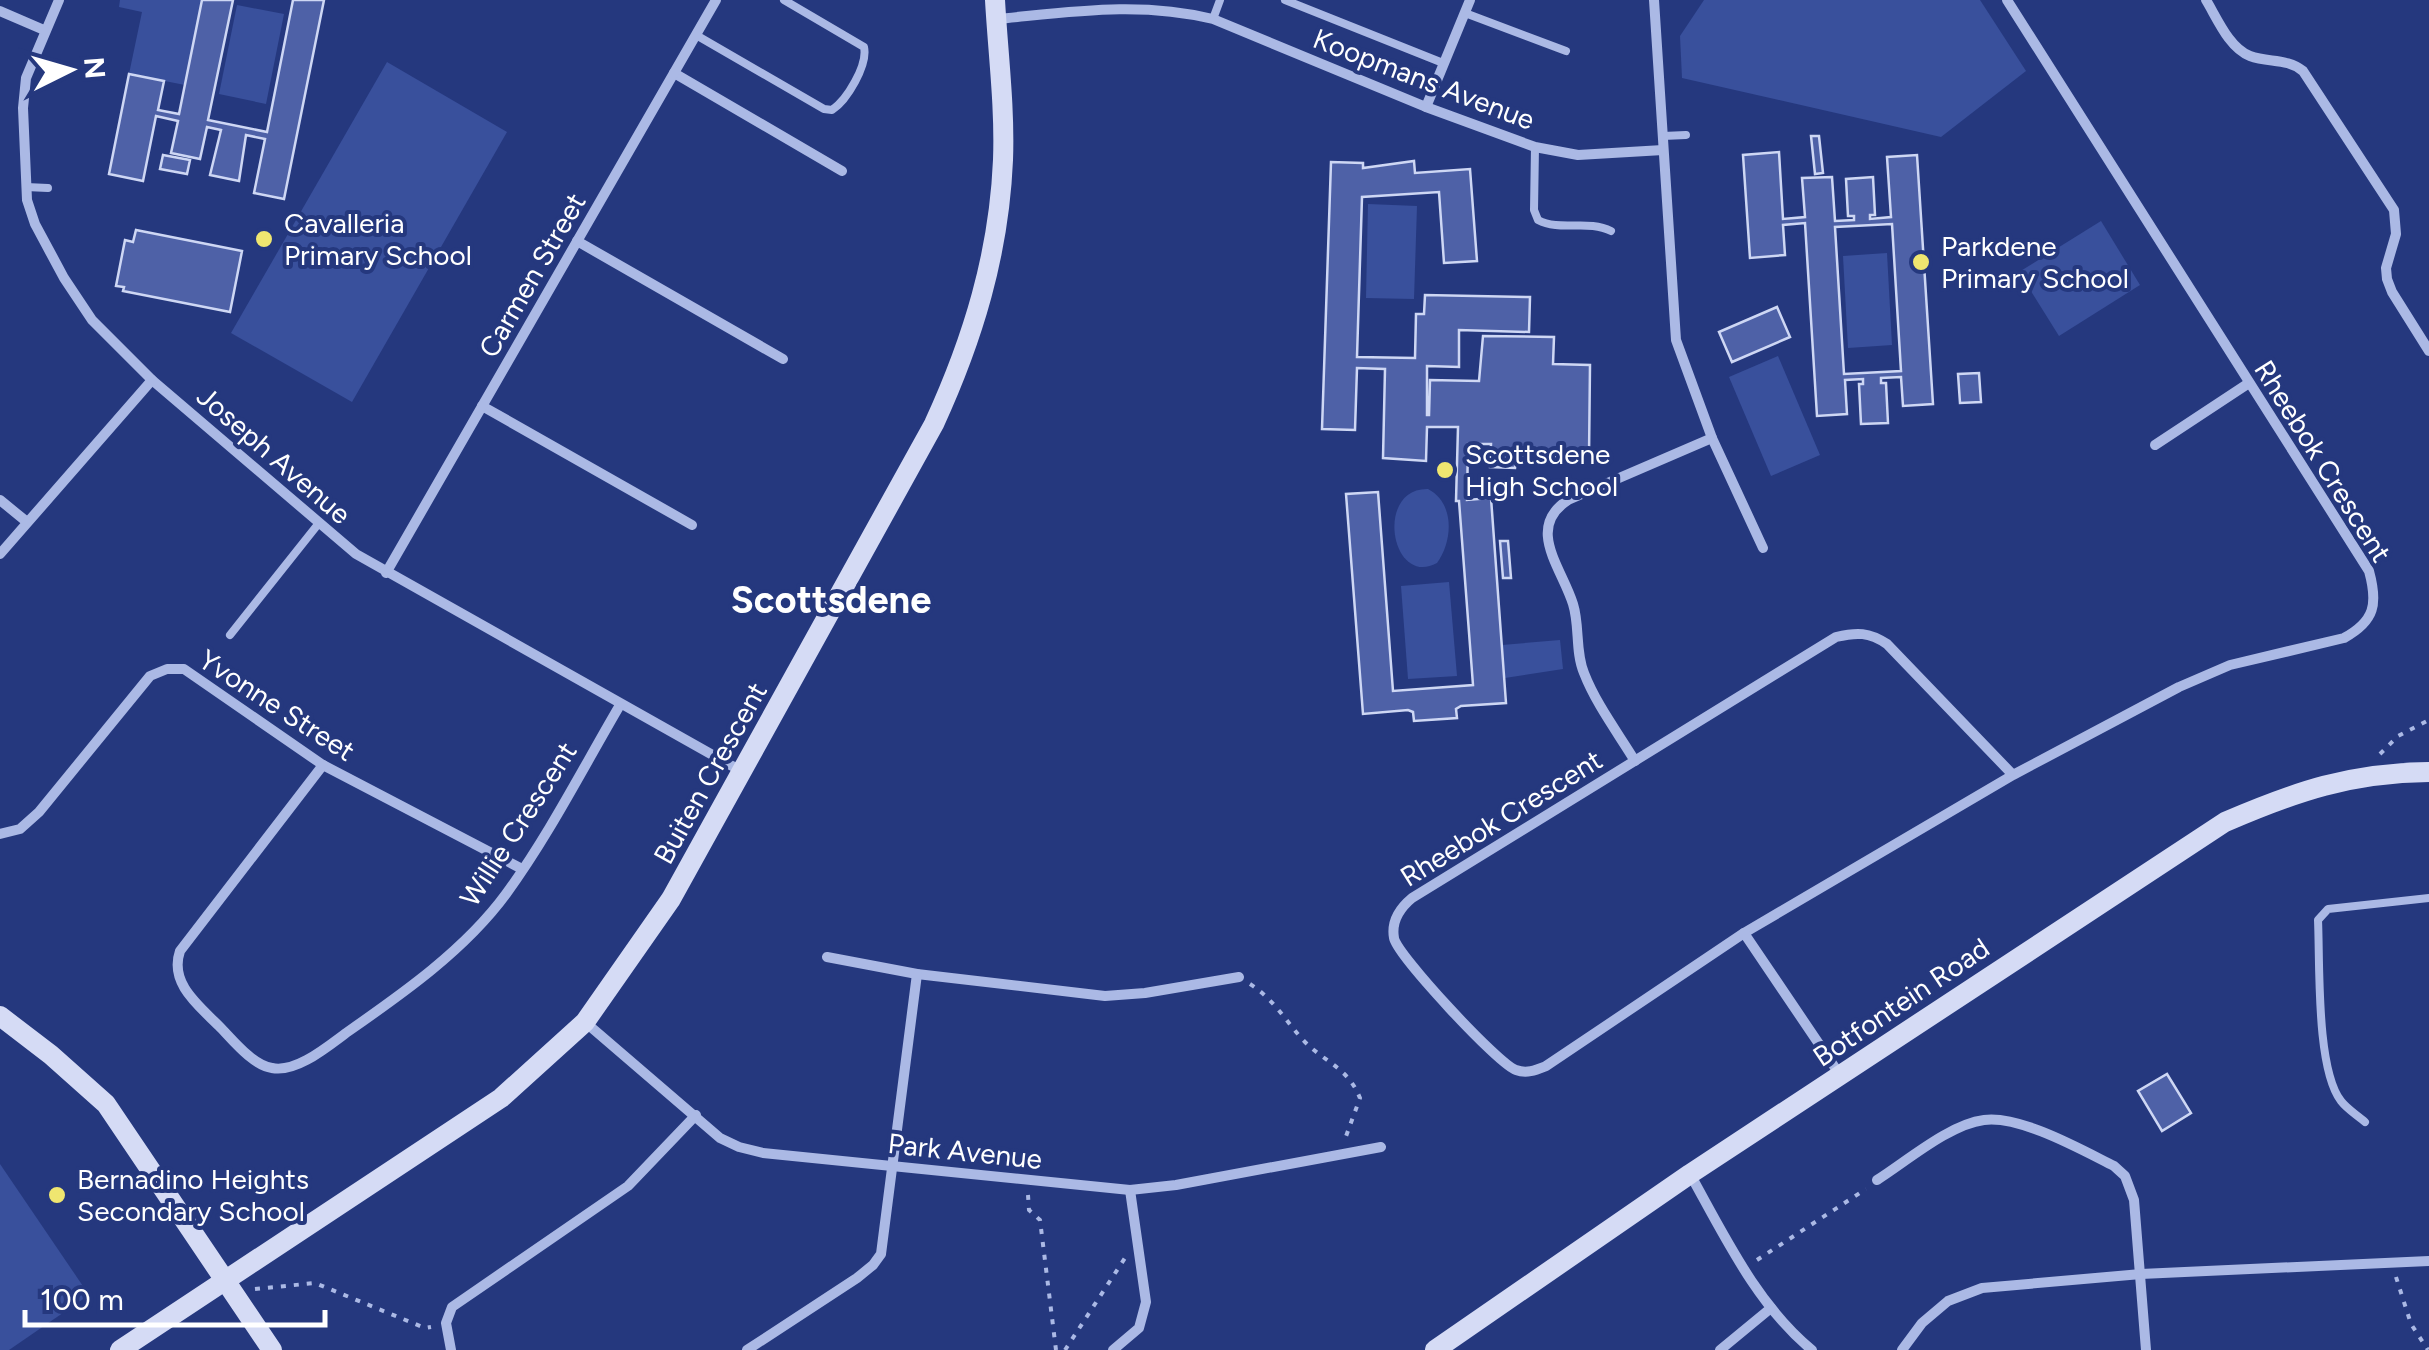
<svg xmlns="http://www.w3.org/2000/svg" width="2429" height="1350" viewBox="0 0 2429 1350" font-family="Figtree,sans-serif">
<rect width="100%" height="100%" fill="#25387e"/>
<!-- green -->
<g fill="#39509c">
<path d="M120,0H202L185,85L129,74L142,12L119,7Z"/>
<path d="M1704,0H1980L2026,71L1941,137L1682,78L1680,36Z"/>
<path d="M237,5L284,14L266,104L219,94Z"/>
<path d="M387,62L507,132L352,402L231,333Z"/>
<path d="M1368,204L1417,206L1414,299L1366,298Z"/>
<path d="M2101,221L2140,285L2059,336L2019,272Z"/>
<path d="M1887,253L1892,345L1848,348L1843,256Z"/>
<path d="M1778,356L1820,455L1771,476L1729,377Z"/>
<path d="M1428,489C1455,503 1453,541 1437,563C1391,588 1374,488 1428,489Z"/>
<path d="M1449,582L1457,676L1408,679L1401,586Z"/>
<path d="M1560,640L1563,669L1505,678L1502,645Z"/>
<path d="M0,1164L89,1295L9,1350H0Z"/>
</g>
<!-- building -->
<g fill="#4e61a7" stroke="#ced7f4" stroke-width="2.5" fill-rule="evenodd">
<path d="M202,0H233L208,120L267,132L293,0H324L284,199L254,193L265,139L246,135L239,181L210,175L221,130L207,127L200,159L171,153L178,121L156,116L143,181L109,174L129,74L164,81L158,110L179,114Z"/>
<path d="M1811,136H1819L1823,173L1815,174Z"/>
<path d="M1779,152L1783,219L1805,217L1802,178L1832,177L1835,221L1854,220V216H1848L1846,179L1873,177L1875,215H1870V219L1891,217L1887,157L1917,155L1933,404L1903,406L1901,377L1881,378V383H1886L1888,423L1861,424L1859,384H1863V379L1845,380L1847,414L1817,416L1805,223L1783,225L1785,255L1750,258L1743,155ZM1892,224L1901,371L1844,374L1835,227Z"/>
<path d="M163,155L190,160L187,174L160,169Z"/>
<path d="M1414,161L1415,173L1470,169L1477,261L1444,263L1439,192L1362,197L1357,357L1415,358L1416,314H1424L1425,295L1530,297L1529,332L1459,330V367L1427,366V415H1429L1430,380L1479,381L1483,336L1554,337L1553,364L1590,365L1589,457L1516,455L1515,468L1490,467L1491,444H1468L1467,500L1491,498L1506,703L1461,706L1456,709L1457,718L1414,721L1413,712L1408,710L1363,714L1346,494L1378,492L1393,691L1473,685L1459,501H1456L1458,427H1427L1426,461L1383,458L1385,369L1357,368L1355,430L1322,429L1331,162L1363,163V168Z"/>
<path d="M136,230L242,251L230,312L123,291L124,287L116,286L125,240L133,242Z"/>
<path d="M1777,307L1790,337L1732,362L1719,332Z"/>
<path d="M1979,373L1981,402L1960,403L1958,374Z"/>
<path d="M1500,541H1508L1511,578H1503Z"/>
<path d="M2167,1074L2191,1113L2162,1131L2138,1091Z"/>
</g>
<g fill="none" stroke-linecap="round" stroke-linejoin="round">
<!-- path -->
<g stroke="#abb9e5" stroke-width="4" stroke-dasharray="5 8" stroke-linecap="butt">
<path d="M2380,754L2398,736L2429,720"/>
<path d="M1250,984C1274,999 1286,1022 1305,1042C1326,1063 1348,1068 1360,1098L1345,1139"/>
<path d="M1028,1195L1029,1210L1040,1220L1056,1350"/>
<path d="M1757,1260L1866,1189"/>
<path d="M2396,1277L2411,1324L2428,1350"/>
<path d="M255,1289L315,1283L425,1328L431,1327"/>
<path d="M1065,1350L1125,1258"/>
</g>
<!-- lane -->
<g stroke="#abb9e5" stroke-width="8">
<path d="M1285,0L1443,63"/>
<path d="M1465,13L1566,51"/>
<path d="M1213,19L1220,0"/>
<path d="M696,35L824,109L832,110C847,100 868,65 864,47L784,0"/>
<path d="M1663,136L1686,135"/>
<path d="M1535,147L1534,210L1538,220C1560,232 1588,219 1611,231"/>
<path d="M26,187L48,188"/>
<path d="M230,635L319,523"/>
<path d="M2365,1122C2357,1115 2347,1109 2341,1101C2316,1069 2320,963 2318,920L2328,909L2429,898"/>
</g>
<!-- street -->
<g stroke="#abb9e5" stroke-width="10">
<path d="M59,0L26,78L23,108L27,200L35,224L64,278L92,320L152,380L356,554L741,771"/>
<path d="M1654,0L1676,340L1712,438L1763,548"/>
<path d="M2007,0L2369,571C2378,604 2375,621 2344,638L2230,665L2179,687L2013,775L1744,933L1546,1066C1536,1070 1527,1074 1516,1070C1499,1065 1397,955 1394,938C1391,921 1400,908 1412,898L1836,637C1857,632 1869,632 1887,644L2013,775"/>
<path d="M2206,0C2217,18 2229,48 2250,56C2269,63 2287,58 2303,71L2394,210L2396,234L2386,268L2387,279L2392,292L2429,351"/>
<path d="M0,11L44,30"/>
<path d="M997,19C1071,12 1139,1 1213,19L1426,107L1535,147L1578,155L1663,150"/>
<path d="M674,73L842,171"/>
<path d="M1426,107L1470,0"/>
<path d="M577,241L783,359"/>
<path d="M482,406L692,525"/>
<path d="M2155,445L2249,383"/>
<path d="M0,500L27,522"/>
<path d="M0,554L152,380"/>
<path d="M386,573L716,0"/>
<path d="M1635,761C1618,733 1596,704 1584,673C1575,652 1580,626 1573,604C1562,568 1525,528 1568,500L1712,438"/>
<path d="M323,765L180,951C169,983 198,1005 219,1026C232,1039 252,1065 272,1068C296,1073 327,1047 346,1033C402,994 465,950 506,894C549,835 583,768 620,705"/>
<path d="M0,834L20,829L39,812L150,676L167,669H184L323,765L522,869"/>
<path d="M1744,933L1840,1075"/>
<path d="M827,957L917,974L1105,996L1145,993L1239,977"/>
<path d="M585,1022L720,1138L739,1147L763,1153L1130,1190L1176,1185L1381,1147"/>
<path d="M1690,1174C1724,1235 1757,1305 1812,1350"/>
<path d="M1877,1180C1907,1161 1950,1124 1984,1120C2020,1115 2082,1150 2114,1166L2125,1176L2134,1200L2146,1350"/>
<path d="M451,1350L446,1323L452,1307L628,1186L696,1115"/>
<path d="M747,1350L857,1278L873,1265L881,1254L917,974"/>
<path d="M1113,1350L1139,1328L1146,1302L1130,1190"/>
<path d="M1720,1350L1771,1308"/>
<path d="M1902,1350L1922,1323L1948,1301L1982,1288L2141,1274L2429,1261"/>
</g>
<!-- secondary -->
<g stroke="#d5dbf5" stroke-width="20">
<path d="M0,1016L51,1055L106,1104L272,1350"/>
<path d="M120,1350L501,1098L585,1022L671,899L934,424C973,339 999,254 1003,160C1005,107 998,53 995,0"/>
<path d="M1435,1350L1690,1174L2225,822C2297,791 2350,773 2429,772"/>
</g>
</g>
<!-- markers -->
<g fill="#efe670" stroke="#25387e" stroke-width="4">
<circle cx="264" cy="239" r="10"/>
<circle cx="1921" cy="262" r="10"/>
<circle cx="1445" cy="470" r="10"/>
<circle cx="57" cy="1195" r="10"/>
</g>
<g text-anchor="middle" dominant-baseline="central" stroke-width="8" stroke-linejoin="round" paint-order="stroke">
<!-- street labels -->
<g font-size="28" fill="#fff" stroke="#25387e">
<text transform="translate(1424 79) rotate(21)">Koopmans Avenue</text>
<text transform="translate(532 275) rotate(-60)">Carmen Street</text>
<text transform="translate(274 455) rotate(41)">Joseph Avenue</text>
<text transform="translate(2323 461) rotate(58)">Rheebok Crescent</text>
<text transform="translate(277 705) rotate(33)">Yvonne Street</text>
<text transform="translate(710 773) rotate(-61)">Buiten Crescent</text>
<text transform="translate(1501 818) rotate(-32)">Rheebok Crescent</text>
<text transform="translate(518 824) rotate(-57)">Willie Crescent</text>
<text transform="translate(1901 1002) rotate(-34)">Botfontein Road</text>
<text transform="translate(965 1151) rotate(6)">Park Avenue</text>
</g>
<!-- poi labels -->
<g font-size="28" fill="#fff" stroke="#25387e" text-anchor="start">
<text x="284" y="223">Cavalleria<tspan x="284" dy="32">Primary School</tspan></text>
<text x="1941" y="246">Parkdene<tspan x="1941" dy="32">Primary School</tspan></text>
<text x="1465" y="454">Scottsdene<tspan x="1465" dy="32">High School</tspan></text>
<text x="77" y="1179">Bernadino Heights<tspan x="77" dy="32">Secondary School</tspan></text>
</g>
<!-- district labels -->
<g font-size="38" font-weight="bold" fill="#fff" stroke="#25387e">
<text x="831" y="600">Scottsdene</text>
</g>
</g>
<!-- north arrow -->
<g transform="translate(70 70) rotate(85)" stroke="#25387e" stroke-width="8" paint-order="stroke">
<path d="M0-8L18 38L0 25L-18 38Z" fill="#ffffff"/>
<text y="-15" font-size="28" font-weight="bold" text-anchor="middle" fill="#ffffff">N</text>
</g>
<!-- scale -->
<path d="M25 1310v15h300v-15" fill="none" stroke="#ffffff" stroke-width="5"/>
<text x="40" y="1310" font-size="30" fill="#ffffff" stroke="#25387e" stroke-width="8" paint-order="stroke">100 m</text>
</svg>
